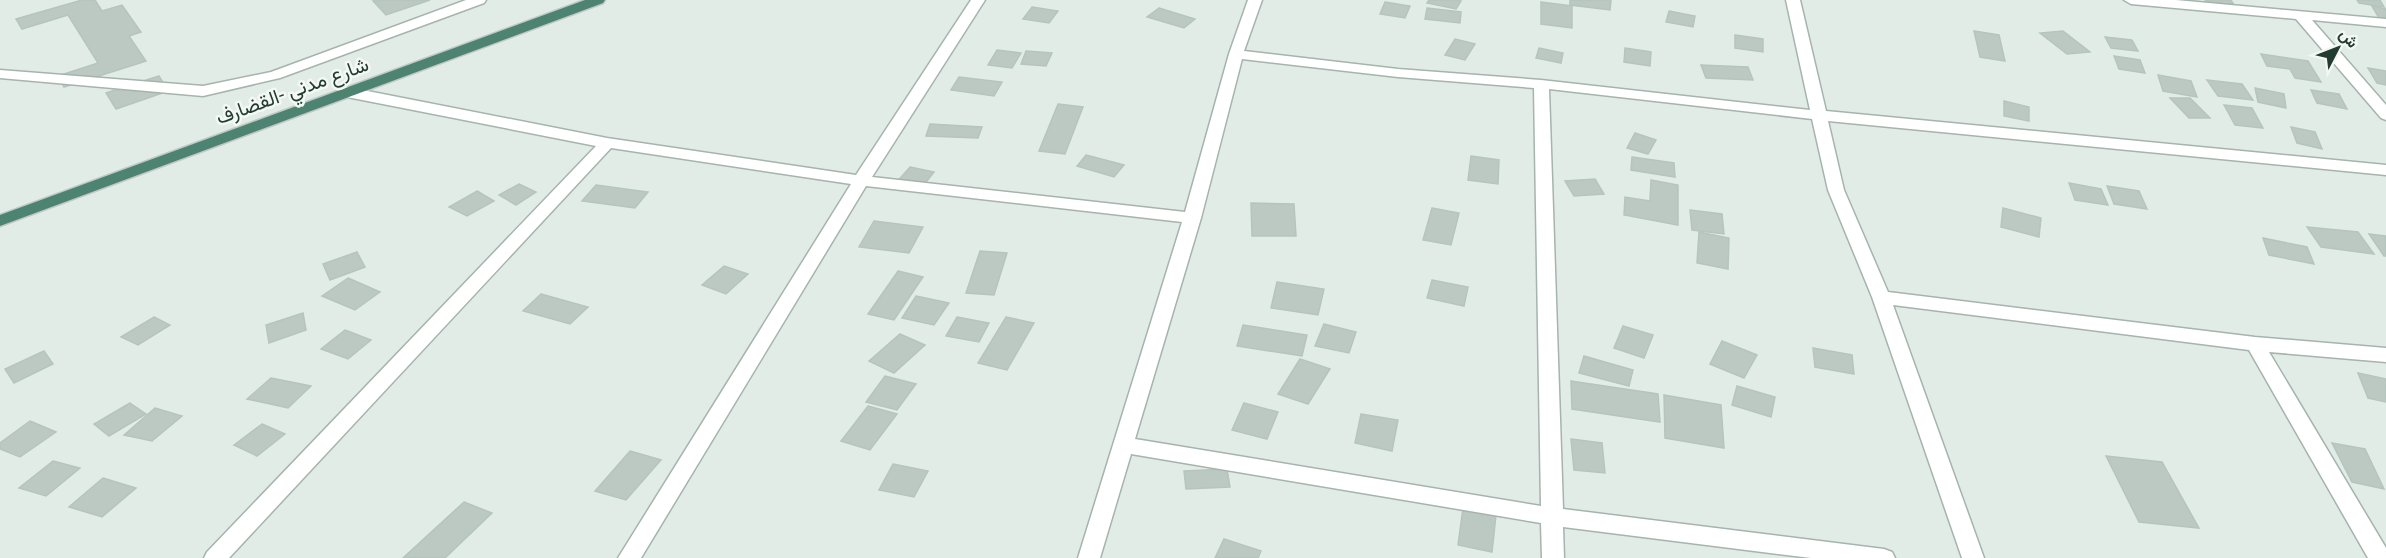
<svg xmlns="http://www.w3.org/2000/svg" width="2386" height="558" viewBox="0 0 2386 558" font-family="Ubuntu,Vazirmatn,sans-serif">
<rect width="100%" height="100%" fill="#e2ece7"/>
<!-- building -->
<g fill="#bbc9c2" stroke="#b5c5bd" stroke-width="1.5">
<path d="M82,0H95L102,11L122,5L141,32L129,36L146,61L64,87L58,76L98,63L68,15L22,29L16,19Z"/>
<path d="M377,0H430L386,15L373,1Z"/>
<path d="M1429,0H1455L1461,1L1456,9L1427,3Z"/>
<path d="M1570,0H1611L1610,10L1570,5Z"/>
<path d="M2205,0H2231L2234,5L2207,2Z"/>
<path d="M2357,0H2380L2384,7L2359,3Z"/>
<path d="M1385,2L1410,6L1405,18L1380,14Z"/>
<path d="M1541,2L1572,6V28L1541,24Z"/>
<path d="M2372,6L2386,9V19L2379,18Z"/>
<path d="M1032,7L1058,11L1049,23L1023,19Z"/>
<path d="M1159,8L1195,19L1184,28L1147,17Z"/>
<path d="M1427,8L1461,12L1460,23L1425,19Z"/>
<path d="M1669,11L1695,16L1693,27L1666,22Z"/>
<path d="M1974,31L1999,35L2005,61L1980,57Z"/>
<path d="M2063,31L2090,52L2067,54L2040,33Z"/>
<path d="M1735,35L1763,39V52L1735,48Z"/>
<path d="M2105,37L2132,40L2138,51L2111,48Z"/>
<path d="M1455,39L1475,44L1465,60L1445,55Z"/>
<path d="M1539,48L1563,53L1561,63L1536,58Z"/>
<path d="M1625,48L1651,52L1650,66L1624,62Z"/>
<path d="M997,50L1021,53L1012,68L988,65Z"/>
<path d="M1026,51L1052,53L1046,66L1021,64Z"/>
<path d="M2261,54L2308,61L2321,82L2295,78L2290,69L2267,66Z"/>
<path d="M2114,56L2140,60L2145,73L2119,69Z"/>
<path d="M1701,65L1748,67L1753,80L1706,78Z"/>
<path d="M2368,68L2386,71V85L2377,83Z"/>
<path d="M2158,75L2191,81L2197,97L2163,91Z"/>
<path d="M159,76L168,91L116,109L106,93Z"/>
<path d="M959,77L1002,82L994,96L951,90Z"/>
<path d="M2207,80L2242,84L2253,100L2218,96Z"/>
<path d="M2255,88L2284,94L2286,108L2258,102Z"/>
<path d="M2311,90L2339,94L2347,109L2317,103Z"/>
<path d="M2170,98H2190L2210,118H2189Z"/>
<path d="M2004,101L2029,107V121L2004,116Z"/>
<path d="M1058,104L1083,107L1065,154L1039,151Z"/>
<path d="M2224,105L2252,108L2263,128L2235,125Z"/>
<path d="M930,124L982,127L978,138L926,136Z"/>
<path d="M2291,127L2315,132L2322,149L2297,143Z"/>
<path d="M1635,133L1656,140L1648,154L1627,148Z"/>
<path d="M1086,155L1124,165L1114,177L1077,166Z"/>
<path d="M1471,156L1499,160L1498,184L1468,180Z"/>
<path d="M1632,157L1674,163L1675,177L1631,170Z"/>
<path d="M910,167L934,172L920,190L895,184Z"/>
<path d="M1595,179L1604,194L1574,196L1565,181Z"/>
<path d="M1651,180L1678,185V225L1624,215L1625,197L1650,201Z"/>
<path d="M2069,183L2101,189L2108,205L2075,200Z"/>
<path d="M519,184L536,192L516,205L499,195Z"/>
<path d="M596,185L648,192L635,208L582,201Z"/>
<path d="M2107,186L2139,191L2147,209L2114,204Z"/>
<path d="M477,191L494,201L467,216L449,207Z"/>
<path d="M1251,203L1294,204L1296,236H1252Z"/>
<path d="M1432,208L1459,213L1451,245L1423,240Z"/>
<path d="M2003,208L2041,218L2039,237L2001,227Z"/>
<path d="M1690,210L1722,214L1724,234L1692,230Z"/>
<path d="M874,221L923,227L909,253L859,247Z"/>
<path d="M2307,227L2358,232L2374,254L2321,247Z"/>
<path d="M1699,232L1729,238L1728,269L1697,263Z"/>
<path d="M2369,234L2386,236V256H2384Z"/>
<path d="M2263,238L2307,247L2314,264L2269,255Z"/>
<path d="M980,251L1007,253L994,295L966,293Z"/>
<path d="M357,252L365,267L330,280L323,264Z"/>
<path d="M724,266L748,274L726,294L702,285Z"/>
<path d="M898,271L923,277L894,320L868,314Z"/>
<path d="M348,278L380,292L355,310L322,296Z"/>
<path d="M1432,280L1468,287L1464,306L1427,298Z"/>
<path d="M1277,282L1324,289L1318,315L1271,308Z"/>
<path d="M541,294L588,307L570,324L523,311Z"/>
<path d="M916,296L949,303L934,325L902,318Z"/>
<path d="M303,313L306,330L269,343L266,325Z"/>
<path d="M154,317L170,325L138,345L121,337Z"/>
<path d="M957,317L989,323L979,342L946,336Z"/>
<path d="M1006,317L1034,323L1007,370L978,363Z"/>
<path d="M1324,324L1356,332L1349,353L1315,346Z"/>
<path d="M1243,325L1307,335L1302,356L1237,346Z"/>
<path d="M1623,326L1653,335L1644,358L1614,348Z"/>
<path d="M345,330L371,340L348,359L321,349Z"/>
<path d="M900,334L925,345L894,373L869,361Z"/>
<path d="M1722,341L1757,355L1744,378L1710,364Z"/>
<path d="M1813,348L1852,355L1854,374L1815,367Z"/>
<path d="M44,351L53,364L14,383L5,369Z"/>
<path d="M1584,356L1633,370L1629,386L1579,373Z"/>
<path d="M1300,359L1330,369L1308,404L1278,394Z"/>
<path d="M2358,373L2386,379V402L2368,398Z"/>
<path d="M885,376L916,384L897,410L866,402Z"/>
<path d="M271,378L311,386L288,408L247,399Z"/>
<path d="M1571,381L1658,394L1660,422L1572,409Z"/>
<path d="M1737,386L1775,397L1771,417L1732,405Z"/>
<path d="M1664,395L1721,405L1724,448L1665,438Z"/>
<path d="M130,403L146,414L109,436L94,424Z"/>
<path d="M1244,403L1278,412L1267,439L1232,430Z"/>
<path d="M868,406L897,414L870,450L841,441Z"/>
<path d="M155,408L182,416L152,441L124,435Z"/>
<path d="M1361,414L1398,420L1392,451L1355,443Z"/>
<path d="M30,421L56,432L20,457L0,449V443Z"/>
<path d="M262,424L285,434L257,456L234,445Z"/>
<path d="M1571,439L1602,443L1605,473L1574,470Z"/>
<path d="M2332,443L2365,449L2384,489L2352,482Z"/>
<path d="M630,451L661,460L626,500L595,491Z"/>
<path d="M2106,456L2162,462L2199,528L2139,522Z"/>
<path d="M53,461L80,468L46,496L19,488Z"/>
<path d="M893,464L928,471L914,497L879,490Z"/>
<path d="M1227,469L1230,487L1186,489L1184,471Z"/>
<path d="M103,478L136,488L102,517L69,507Z"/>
<path d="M464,502L492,513L445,558H403Z"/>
<path d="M1463,508L1496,515L1492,552L1458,545Z"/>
<path d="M1224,539L1261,551L1258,558H1215Z"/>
</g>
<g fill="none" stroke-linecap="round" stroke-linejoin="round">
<!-- minor casing -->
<g stroke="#a5b4ad" stroke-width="3">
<g id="minor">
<path d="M466,0H486L484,3L280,78L203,96L0,78V70L203,86L271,72Z"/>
<path d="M971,0H985L872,177L1185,212L1229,54L1248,0H1262L1244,51L1398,69L1541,80L1810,110L1786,0H1800L1826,111L2386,165V175L1828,121L1844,190L1888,292L2255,337L2386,348V362L2269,352L2386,548V558H2368L2249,350L1893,305L1984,558H1962L1872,297L1828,190L1812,119L1549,89L1563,509L1884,549L1892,552L1895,558H1811L1563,527L1564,558H1542L1541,523L1131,454L1100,558H1078L1182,222L866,186L641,558H618L851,184L611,148L229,558H204L207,552L596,146L347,97L342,95L339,92L342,89L347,87L607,138L856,175ZM1242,59L1398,77L1534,88L1541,506L1135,439L1201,218Z"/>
<path d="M2124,0H2176L2386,19V27L2312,20L2386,105V120L2381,118L2296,19L2131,4Z"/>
</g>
</g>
<!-- trunk casing -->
<g stroke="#c1c8c6" stroke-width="3">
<path id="trunk" d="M585,0H605L603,3L0,226V215Z"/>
</g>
<!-- minor -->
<use href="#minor" fill="#fff" fill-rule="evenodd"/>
<!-- trunk -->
<use href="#trunk" fill="#4c8371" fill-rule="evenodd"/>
</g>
<g text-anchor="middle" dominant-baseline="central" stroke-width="5" stroke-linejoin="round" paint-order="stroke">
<!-- street labels -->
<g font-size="20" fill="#233c33" stroke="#f3f8f5">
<text transform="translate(292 90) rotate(-20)">شارع مدني -القضارف</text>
</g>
</g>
<!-- north arrow -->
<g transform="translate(2338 48) rotate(48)" stroke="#f3f8f5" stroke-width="4.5" paint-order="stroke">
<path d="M0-4.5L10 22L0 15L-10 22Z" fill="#233c33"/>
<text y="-9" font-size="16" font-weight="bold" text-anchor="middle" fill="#233c33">ش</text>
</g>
</svg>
